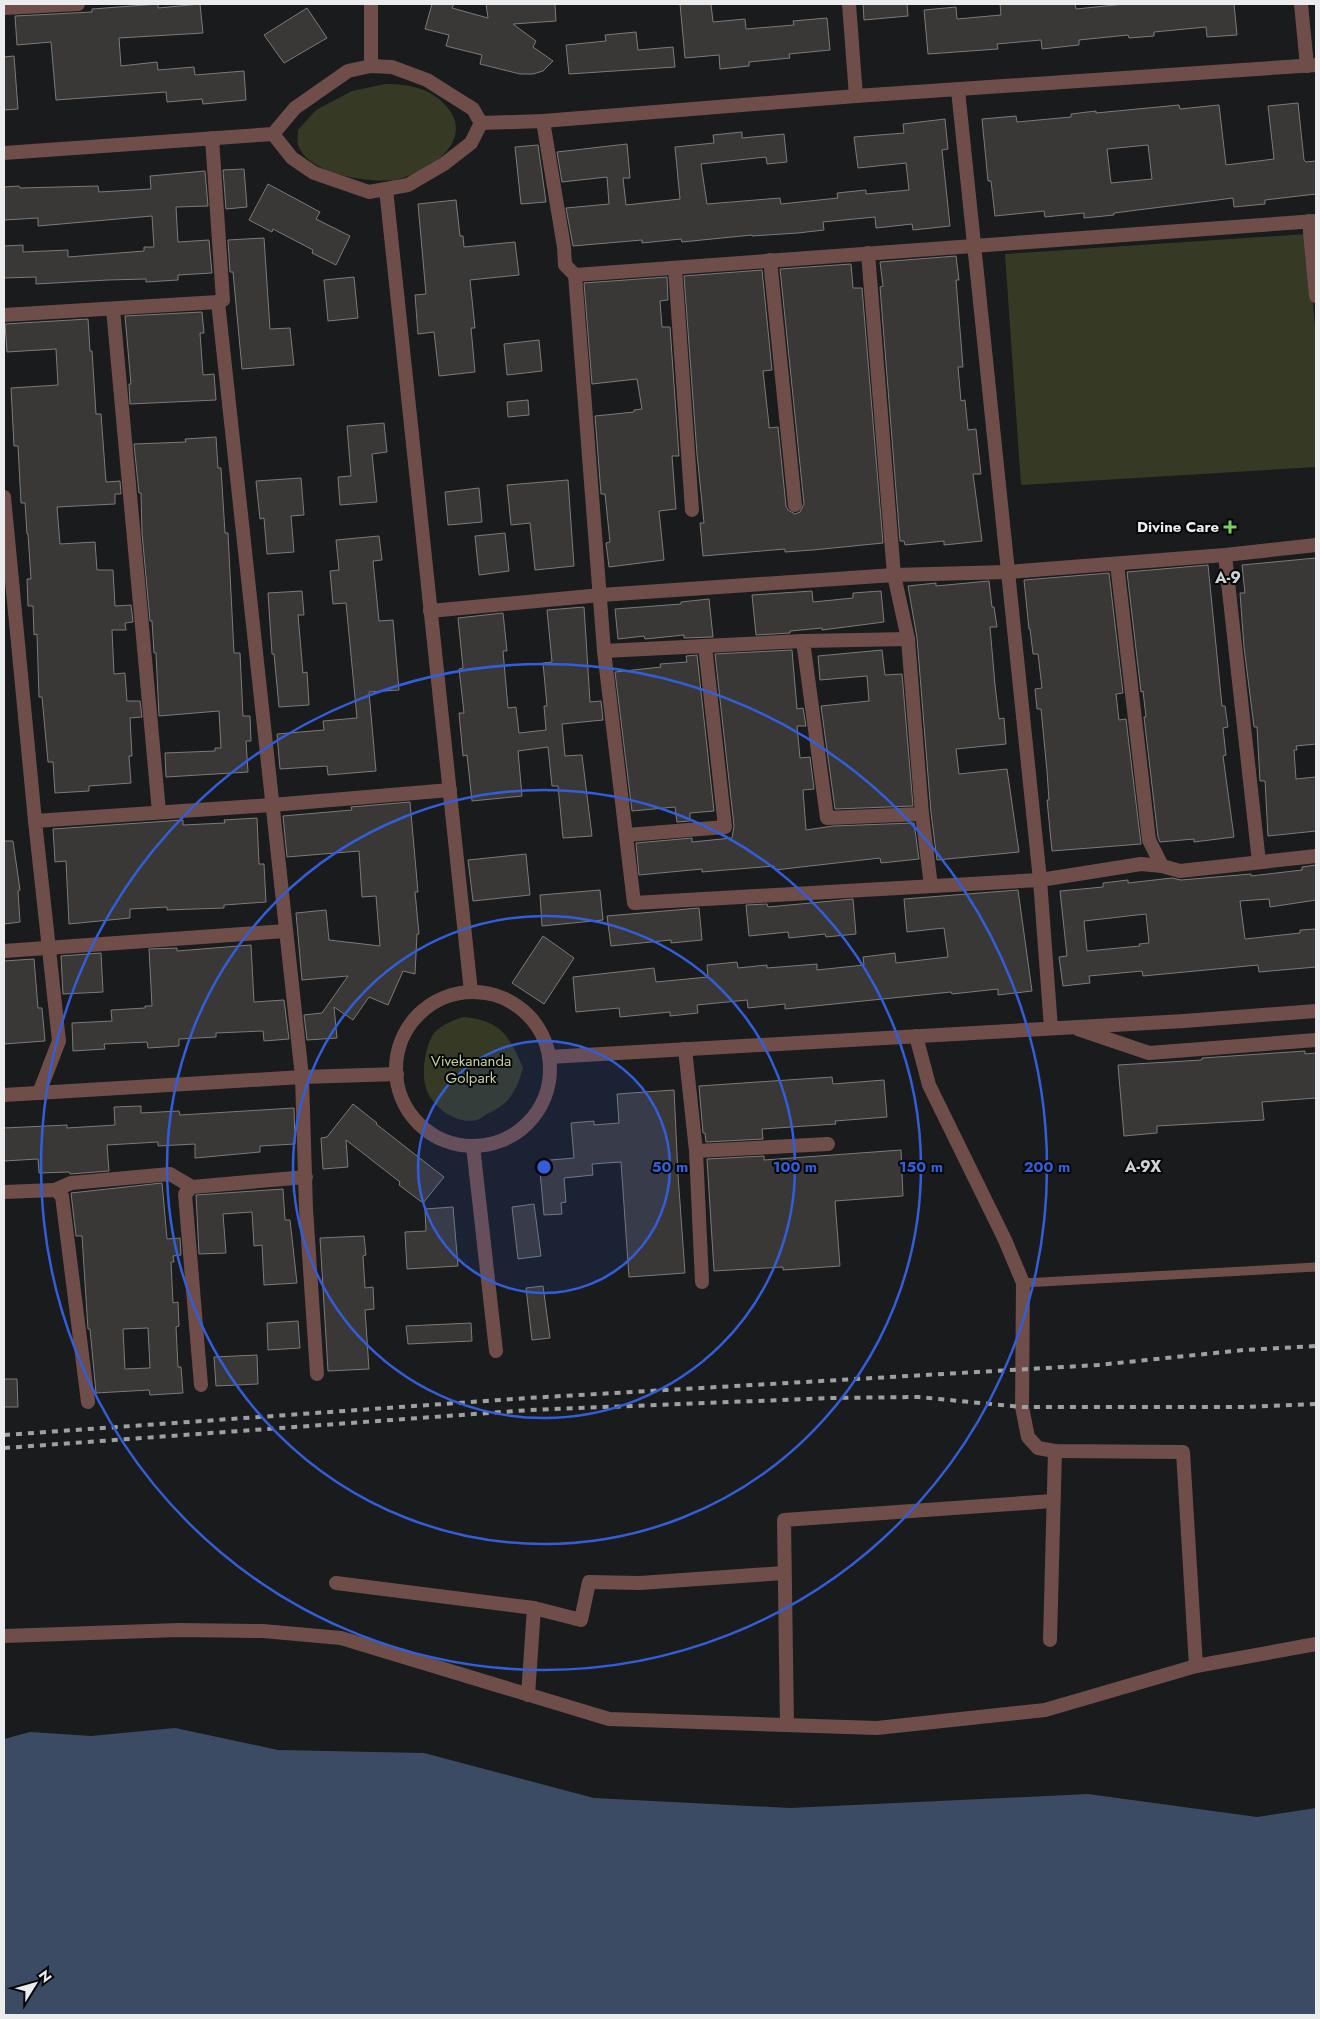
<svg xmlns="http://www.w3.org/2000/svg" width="1320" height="2019" viewBox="0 0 1320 2019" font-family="Jost,sans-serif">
<rect width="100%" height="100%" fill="#191b1d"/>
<!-- green -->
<g fill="#363a24">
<path d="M385,84C409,84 431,88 447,107C477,142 425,175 394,180C367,183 308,174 298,145C297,141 298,134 298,130L316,110L352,91Z"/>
<path d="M1307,234L1316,338V467L1021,485L1005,254Z"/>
<path d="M464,1017C502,1021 509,1036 523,1068C516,1092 510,1103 487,1114C484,1116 480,1119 477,1120C456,1125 432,1107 426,1088C421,1073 425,1046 434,1033C441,1025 455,1019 464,1017Z"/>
</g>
<!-- water -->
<path fill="#3c4b64" d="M175,1728L278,1750L424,1753L594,1798L790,1808L1088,1794L1257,1817L1316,1808V2015H4V1739L30,1732L91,1736Z"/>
<!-- building -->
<g fill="#3a3836" stroke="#7d7a78" fill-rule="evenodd">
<path d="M158,4V8L200,4L203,33L119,38L121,66L157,62L158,70L194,67L195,75L244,71L246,100L203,104L202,99L167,102L166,92L56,100L51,42L17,45L15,16L92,12V9Z"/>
<path d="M432,4H454L452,8L488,18L486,4H555L556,21L513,24L536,41L533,47L553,61L543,71L533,74H520L480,64L482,55L446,46L449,35L425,29Z"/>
<path d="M680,4H711L713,22L745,19L746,29L794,25L793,21L827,18L830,50L789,54L790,58L749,62V66L720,69L719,55L685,58Z"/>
<path d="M863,4H907L908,16L864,20Z"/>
<path d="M1000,4H1075L1076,9L1125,4H1234L1237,35L1207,37L1206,27L1154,32V36L1129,38L1128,35L1079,40V45L1042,49L1041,40L997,44L998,49L928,54L924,10L956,7L957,19L1001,15Z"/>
<path d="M307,8L327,38L284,63L264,35Z"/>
<path d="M636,32L638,50L673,47L675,67L569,74L566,45L606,41L605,35Z"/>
<path d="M14,56L18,109L4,110V57Z"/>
<path d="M1298,103L1304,160L1306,162L1316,161V194L1265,200V204L1234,207L1233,198L1114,213V215L1084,218V213L1045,217L1044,211L995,216L991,181H988L982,119L1016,116L1017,122L1071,117V114L1096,111V113L1179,105L1180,109L1219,105L1226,165L1274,159L1268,106ZM1148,145L1152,179L1111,183L1107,149Z"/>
<path d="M945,119L948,149L942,150L950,226L913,230L912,224L876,228L875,217L823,222L824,230L798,233L752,236V235L682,242L681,239L642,243V240L573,246L566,208L609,204L607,177L562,182L557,152L627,144L630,178H623L626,205L680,199L675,147L714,143L713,135L742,132V138L784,134L787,162L767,164L766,157L701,164L707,204L780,198L781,204L838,198L837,193L866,190V194L909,190L906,163L858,168L854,137L904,133L903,124Z"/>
<path d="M538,145L546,202L521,204L515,147Z"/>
<path d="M244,169L247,207L226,209L223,170Z"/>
<path d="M205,171L208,206L176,207L178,242L209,240L212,273L178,275V280L146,282V279L108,280L36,284V277L4,278V246L23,245V252L68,250V257L144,251V247H154L152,216L38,226V218L4,220V187L19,186L20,188L98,186L99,192L151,189L150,176Z"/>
<path d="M268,184L320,212L316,219L350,236L336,265L312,253L313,250L273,229L272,232L249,220Z"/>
<path d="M456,200L460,236H463L464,247L515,242L519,275L470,280L475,328H471L475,372L439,376L434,332L418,334L415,295L426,294L418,204Z"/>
<path d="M264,238L270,329L290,328L294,365L242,369L233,272H230L228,240Z"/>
<path d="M956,256L959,280H956L963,367H958L961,401L965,400L968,430L976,429L981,474H973L982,541L944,545V541L905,545L904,541H900L880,287L883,286L880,262Z"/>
<path d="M851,264L853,288H862L883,543L813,550L785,552V549L703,556L700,523H704L697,454L684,276L762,270L772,370L763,371L769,425V428L778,427L786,506L788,510L795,514L800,512L804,504L780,269Z"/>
<path d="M354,277L358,318L328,321L324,280Z"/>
<path d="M667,277L668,300L660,301L662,327H670L679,456H672L676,509L659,511L664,560L609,567L606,543L610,542L605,494H601L595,416L634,412V410L642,409L637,379L592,384L584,283Z"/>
<path d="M202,312L204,333H200L203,375L214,374L216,400L130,404L129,384H131L125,316Z"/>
<path d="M88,319L90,351H92L96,414H101L106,482L120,481L121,494H115V504L57,507L60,544L95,542L97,570H113L115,606L131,605L133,622L125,623L126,630H112L114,674L125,673L127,701H140L142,717L130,718L132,756H129L131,783L89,786V791L55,793L53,762H48L42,697H39L37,634L34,635L33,606H28L27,579H31L28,534H27L25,503H21L18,446H14L11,388L58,385L56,349L7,352L5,324Z"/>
<path d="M539,340L542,371L507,375L504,344Z"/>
<path d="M528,400L529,415L508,417L507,402Z"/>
<path d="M384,423L387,452L372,454L377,502L340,505L338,477L351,476L347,426Z"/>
<path d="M216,437L218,468H221L225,533H228L234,653H240L243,716H250L251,741H246L248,772L166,777L165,753L215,751V748H221L219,711L159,716L156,653H154L152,621H150L142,533L141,493H139L134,444L186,442L185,439Z"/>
<path d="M301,478L304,515L291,516L294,552L267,554L264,518L260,519L256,481Z"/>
<path d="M568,480L574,566L535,570L530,523L511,525L507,485Z"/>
<path d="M479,488L482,522L448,525L445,492Z"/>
<path d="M505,533L509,571L479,575L475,536Z"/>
<path d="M379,536L382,560L373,561L379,621L393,620L399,690L369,692L376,771L328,775L327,766L280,769L277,734L324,730L323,721L357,718L346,603L333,604L330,571L339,570L336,540Z"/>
<path d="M1316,558V744L1296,746L1297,750H1294L1296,779L1316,777V831L1268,836L1265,781H1260L1257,727H1254L1244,647L1240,593H1245L1242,565Z"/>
<path d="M1208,565L1222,706H1225L1228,727L1223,728L1226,755L1223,756L1234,837L1194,842V839L1160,842L1158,837L1144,717H1146L1143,691L1141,692L1127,572Z"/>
<path d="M1109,573L1123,693L1116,694L1119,720L1126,719L1141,844L1052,851L1047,800H1049L1047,771L1041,709H1037L1035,689L1042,688L1038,654H1033L1030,629H1029L1024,580Z"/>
<path d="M989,581L992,607H994L997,627H990L995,685L999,719L1004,718L1006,744L956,749L959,774L1007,769L1019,852L937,860L931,813L917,638L908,586L936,583V586Z"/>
<path d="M302,591L304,615H298L303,673L307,672L309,705L279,707L274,654H272L268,593Z"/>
<path d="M812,591L813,602L853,598V593L881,591L884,622L822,630V628L790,631V633L756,635L752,595Z"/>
<path d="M709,599L713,637L684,638V635L645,639L644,636L618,639L615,609L681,604V602Z"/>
<path d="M584,607L590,702L601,701L603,720L562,724L565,756L582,755L592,836L563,838L558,786H552L548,747L518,751L522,796L472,801L467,755L463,756L459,713H464L459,669L463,668L458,618L503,613L507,651H503L508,708L516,707L519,733L546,730L544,706H547L543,663L552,662L547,610Z"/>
<path d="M792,650L797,709L803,708L806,726H797L800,758L810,757L814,789L803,790L806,830L833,826L914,823L919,859L881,863L880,858L775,870L774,866L702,872V869L639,875L636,843L692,838V842L732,838L734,826L715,654Z"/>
<path d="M882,650L885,675L902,674L913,806L835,809L821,706L869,701L867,676L820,680L818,656Z"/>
<path d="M697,655L714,811L690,813V821L677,822L675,807L632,811L615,672L661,667L660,664L687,662L686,656Z"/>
<path d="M410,802L418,892H415L419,934H417L415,974L403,971L388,1005L369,997L353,1020L334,1007L337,1038L307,1040L304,1015L322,1013L348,976L302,980L296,913L326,910L329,940L380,946L376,896L362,897L359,851L287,857L283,816L352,810L351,807Z"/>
<path d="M257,818L259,864H264L266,902L224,905V908L167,910V907L130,909V918L69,924L66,861L55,862L53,829L183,820V825L225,823L224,820Z"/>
<path d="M4,841H13L20,890L18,891L20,922L4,924Z"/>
<path d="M526,854L530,895L473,901L468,860Z"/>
<path d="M1316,865V900L1270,907L1269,899L1240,901L1245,939L1300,933V930L1316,929V967L1259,972L1258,965L1143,976L1142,971L1089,976L1090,983L1063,986L1059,957L1067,956L1060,891L1103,887V883L1128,880V883L1172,878L1181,880L1251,874V876L1302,870V867ZM1146,914L1149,943L1139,944L1140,946L1087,951L1084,921Z"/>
<path d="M600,890L603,920L542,926L540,895Z"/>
<path d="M1018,890L1032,991L998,995V989L952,994L951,992L785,1009V1004L748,1008L747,1000L697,1005L698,1013L670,1016V1012L620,1017L619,1008L576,1012L573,977L654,968L656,982L708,977L707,965L737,962L738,968L767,965V968L817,964V970L864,965L863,957L895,953L896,963L948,957L944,928L907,932L904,899Z"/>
<path d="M853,899L856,934L826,937L825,934L789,938L788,932L749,936L746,905L767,904L768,907Z"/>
<path d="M699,908L702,940L671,943V940L611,946L607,916Z"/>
<path d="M543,936L574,958L544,1004L512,983Z"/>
<path d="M251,945L254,1002L284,1000L289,1039L264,1041L263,1031L216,1033V1037L179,1039V1046L148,1048L147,1042L104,1044L105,1049L73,1051L72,1023L112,1021L111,1010L145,1008V1006H152L149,949L177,948V951Z"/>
<path d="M101,953L103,992L63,994L61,956Z"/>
<path d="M34,959L38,1008H42L45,1041L4,1044V961Z"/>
<path d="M1305,1051V1054L1316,1053V1098L1262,1102L1264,1120L1157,1126V1133L1124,1136L1118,1065L1202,1060V1058Z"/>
<path d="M832,1077L833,1084L884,1080L887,1117L835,1121L836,1124L762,1129L763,1139L706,1142L705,1133H703L699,1086Z"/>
<path d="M674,1090L678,1175L685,1273L629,1277L621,1162L592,1164L593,1175L564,1178L566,1202L561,1203L562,1214L544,1215L539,1161L574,1158L571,1123L594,1121V1125L619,1123L617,1094Z"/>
<path d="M353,1104L377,1123L376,1124L444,1177L423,1203L399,1185L400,1182L346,1140L348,1167L323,1169L321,1138L327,1137Z"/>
<path d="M141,1106V1113L179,1111L180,1115L294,1108L295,1144L260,1146V1152L195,1158V1144L158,1146V1142L107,1145L109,1171L70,1174L69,1172L39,1173L38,1159L4,1161V1128L67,1125V1128L115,1125L114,1107Z"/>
<path d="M901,1150L903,1196L835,1201L840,1266L783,1270V1267L714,1271L707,1159L764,1156V1160Z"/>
<path d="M162,1183L167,1239L180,1238L181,1255L173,1256L174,1262H171L173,1303L178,1302L179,1326L176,1327L178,1367H181L183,1393L150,1395L149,1390L96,1393L90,1329H88L82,1236H76L71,1193ZM148,1328L150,1368L125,1369L123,1329Z"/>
<path d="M283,1189L285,1220H290L297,1283L264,1285L262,1245L254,1246L252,1212L223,1214L226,1253L199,1254L196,1195Z"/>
<path d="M534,1204L541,1256L518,1259L512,1207Z"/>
<path d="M453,1207L458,1266L407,1269L405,1232L426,1231L425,1209Z"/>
<path d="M364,1236L366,1255L363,1256L365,1288L373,1287L374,1309L365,1310L369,1369L328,1371L320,1238Z"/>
<path d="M543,1286L550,1338L532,1340L526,1288Z"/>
<path d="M298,1321L300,1348L268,1350L267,1323Z"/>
<path d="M471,1323L472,1341L408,1344L406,1326Z"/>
<path d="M257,1355L258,1384L216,1386L214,1357Z"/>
<path d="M4,1379H17L18,1407H4Z"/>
</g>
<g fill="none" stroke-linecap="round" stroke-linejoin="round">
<!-- service -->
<path stroke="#6f4d49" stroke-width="9" d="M1023,1283L1316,1267"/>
<!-- minor -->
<g stroke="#6f4d49" stroke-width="14">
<path d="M849,4L856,96"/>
<path d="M1301,4L1307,66"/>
<path d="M4,8L78,4"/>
<path d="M958,90L1040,880L1051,1028"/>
<path d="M543,121L564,247L565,265L575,275"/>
<path d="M212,138L223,300L218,302L302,1077L306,1209L317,1374"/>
<path d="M1309,221L1316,296"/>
<path d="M868,253L894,575L908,639L922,814L931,886"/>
<path d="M770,260L795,505"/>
<path d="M675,268L692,510"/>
<path d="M113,309L159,812"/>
<path d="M4,315L218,302"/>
<path d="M4,497L35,821"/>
<path d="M1225,555L1259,862"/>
<path d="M1117,564L1149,840L1162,866L1180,871L1316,856"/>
<path d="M430,611L601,595L894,575L1008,572L1225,555L1316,545"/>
<path d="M908,639L803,641L827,818L922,814"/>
<path d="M705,646L803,641"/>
<path d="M604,651L705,646L725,827L627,835"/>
<path d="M1162,866L1141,864L1040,880L634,903L604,651L575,275L1316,221"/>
<path d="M4,951L286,931"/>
<path d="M916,1036L929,1085L1005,1240L1023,1283L1022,1407L1028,1437L1038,1448L1055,1451L1183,1452L1196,1666"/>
<path d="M685,1049L696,1151L702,1282"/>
<path d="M39,1093L59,1041L35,821L272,805L450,790"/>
<path d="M473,1146L496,1351"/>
<path d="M696,1151L828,1144"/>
<path d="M55,1190L71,1183L170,1174L192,1187"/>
<path d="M4,1192L55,1190L62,1196L88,1402"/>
<path d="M201,1385L185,1194L192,1187L306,1177"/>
<path d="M336,1583L534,1608L581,1620L589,1582L640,1583L784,1573"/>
<path d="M4,1636L179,1630L263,1631L341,1638L609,1719L877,1728L1045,1710L1196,1666L1316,1644"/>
<path d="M1050,1640L1055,1451"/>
<path d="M528,1695L534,1608"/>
<path d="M787,1725L784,1520L1053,1501"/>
</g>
<!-- tertiary -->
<g stroke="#6f4d49" stroke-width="14">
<path d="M371,4V66"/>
<path d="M481,123L543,121L856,96L1316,65"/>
<path d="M273,134L292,158L314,173L369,192L408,185L444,164L471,143L481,123"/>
<path d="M4,153L273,134L295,108L348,71L371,66L392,67L427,80L473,109L481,123"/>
<path d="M386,189L471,992"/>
<circle cx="473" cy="1069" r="77"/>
<path d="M1078,1029L1149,1053L1316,1040"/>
<path d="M549,1057L1184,1021L1316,1011"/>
<path d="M4,1095L302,1077L397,1074"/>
</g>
<!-- rail -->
<g stroke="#9fa0a2" stroke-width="4" stroke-dasharray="6 6" stroke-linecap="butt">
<path d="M4,1435L528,1398L1098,1365L1244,1350L1316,1346"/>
<path d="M4,1448L530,1410L831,1398L918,1397L1022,1407H1242L1316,1404"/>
</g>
</g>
<!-- distance rings -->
<circle cx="544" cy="1167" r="126" fill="#325eda" fill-opacity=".12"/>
<g fill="none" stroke="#325eda" stroke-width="2.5">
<circle cx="544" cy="1167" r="126"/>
<circle cx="544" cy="1167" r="251"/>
<circle cx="544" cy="1167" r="377"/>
<circle cx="544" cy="1167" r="503"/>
</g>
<!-- markers -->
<path fill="#77d259" stroke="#050607" stroke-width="2" d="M1227.5 519.5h5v5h5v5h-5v5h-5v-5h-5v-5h5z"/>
<g text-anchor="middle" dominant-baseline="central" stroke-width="4" stroke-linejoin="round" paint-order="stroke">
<!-- poi labels -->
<g font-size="15" font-weight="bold" fill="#ebecee" stroke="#050607" text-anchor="end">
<text x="1219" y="527">Divine Care</text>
</g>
<!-- park labels -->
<g font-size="15" fill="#c5d198" stroke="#050607">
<text x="471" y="1061">Vivekananda<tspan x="471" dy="17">Golpark</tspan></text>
</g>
<!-- neighbourhood labels -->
<g font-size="16" font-weight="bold" fill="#d0d3d5" stroke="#050607">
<text x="1228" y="577">A-9</text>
<text x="1143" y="1166">A-9X</text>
</g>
</g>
<circle cx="544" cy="1167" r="8" fill="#325eda" stroke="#050607" stroke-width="2.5"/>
<g font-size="15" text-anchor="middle" font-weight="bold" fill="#325eda" stroke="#050607" stroke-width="4" stroke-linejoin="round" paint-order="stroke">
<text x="670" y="1172">50 m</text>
<text x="795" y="1172">100 m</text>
<text x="921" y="1172">150 m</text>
<text x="1047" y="1172">200 m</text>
</g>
<!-- border -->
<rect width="1320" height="2019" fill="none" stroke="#ebecee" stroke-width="10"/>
<!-- north arrow -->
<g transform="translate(35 1984) rotate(53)" stroke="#050607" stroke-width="4" paint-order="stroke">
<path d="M0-4L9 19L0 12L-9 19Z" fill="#ebecee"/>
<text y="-8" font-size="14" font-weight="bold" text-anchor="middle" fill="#ebecee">N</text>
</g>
</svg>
